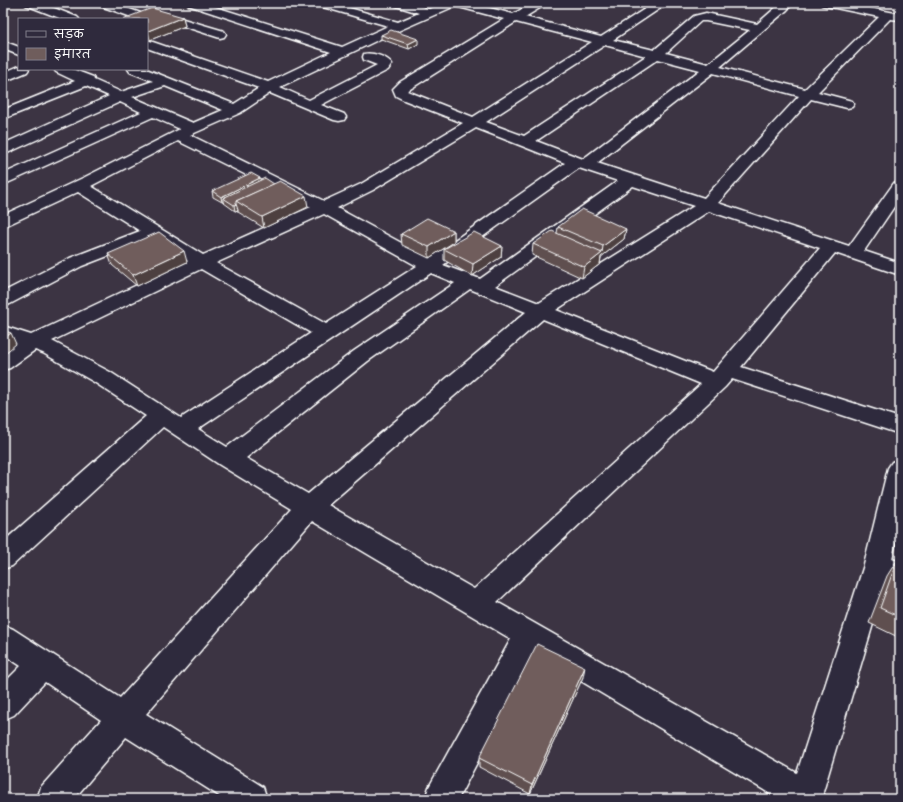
<svg xmlns="http://www.w3.org/2000/svg" width="903" height="802" viewBox="0 0 903 802" font-family="'Indie Flower','Playpen Sans Deva',sans-serif">
<rect width="100%" height="100%" fill="#3c3443"/>
<filter id="ink" filterUnits="userSpaceOnUse"><feTurbulence type="fractalNoise" baseFrequency=".025" numOctaves="2"/><feDisplacementMap in="SourceGraphic" scale="8" xChannelSelector="R" yChannelSelector="G"/><feConvolveMatrix kernelMatrix="1 2 1 2 8 2 1 2 1" color-interpolation-filters="sRGB"/></filter>
<g filter="url(#ink)">
<g fill="none" stroke-linecap="round" stroke-linejoin="round">
<!-- minor casing -->
<g stroke="#fff" stroke-width="3">
<g id="minor">
<path d="M24,3H41L77,17L79,19H62L26,5Z"/>
<path d="M96,3H113L146,15L148,17L146,19H137L98,5Z"/>
<path d="M186,3H203L342,47L388,26L316,5L314,3H332L398,22L419,13L393,5L391,3H409L429,9L443,3H470L513,14L533,3H548L525,17L601,37L654,3H668L613,40L654,50L694,16L706,13L757,24L781,3H793L787,10L720,67L805,89L879,17L826,6L822,5L820,3H844L900,14V20L890,19L818,92L852,101L854,104L852,107L847,108L811,99L718,203L849,246L894,183L900,181V198L864,251L900,263V275L835,253L741,367L900,418V434L732,379L725,387L497,602L797,773L864,565L888,468L892,462L900,459V521L892,559L900,562V585L886,580L823,792L826,799H779L534,653L458,799H425L429,787L511,639L312,521L146,714L252,780L263,787L267,799H224L126,737L74,799H37L41,787L101,720L45,682L14,715L3,720V684L21,666L3,654V625L13,629L120,698L292,509L220,465L163,427L12,566L3,569V542L146,416L94,382L43,353L35,350L10,368L3,370V353L16,344L3,340V326L31,335L188,261L152,239L82,266L10,304L3,306V292L70,258L140,231L78,192L3,227V215L85,177L180,129L153,117L3,185V174L141,112L120,102L3,155V144L109,96L86,86L3,119V110L75,81L56,72L54,69H72L93,77L94,80L121,92L153,81L130,72L128,69H146L234,104L259,88L147,48V40L268,82L331,52L188,5ZM455,6L504,19L400,82L393,89L396,96L404,100L463,123L361,184L324,201L190,135L240,113L270,93L334,120L339,121L344,120L346,117L344,114L321,105L388,70L392,64C388,57 372,52 364,54L363,57L364,60L377,65L309,100L280,87L382,38ZM701,21H706L750,30L708,64L666,53ZM516,22L592,42L473,117L407,91ZM605,45L646,56L524,136L486,122ZM658,59L700,70L583,159L536,141ZM713,73L799,96L704,198L597,163ZM165,86L223,110L193,123L132,97ZM476,128L565,163L429,258L337,208L373,190ZM178,141L311,207L203,255L91,186ZM579,168L618,181L480,279L443,265ZM633,186L694,206L539,303L495,286ZM709,211L820,248L713,372L556,310ZM324,214L417,266L326,324L216,263ZM201,269L311,333L181,418L110,372L52,341ZM431,273L455,283L354,351L227,447L198,429ZM470,289L526,312L308,494L246,458L368,361ZM543,319L701,384L474,589L328,505Z"/>
<path d="M156,11L224,31L226,34L224,37L220,38L152,16L150,14L152,12Z"/>
<path d="M3,41L19,47V55L3,49Z"/>
<path d="M19,66V69H29L27,72L3,82V73Z"/>
</g>
</g>
<!-- minor -->
<use href="#minor" fill="#2f2a3d" fill-rule="evenodd"/>
</g>
<!-- wall -->
<g fill="#5f504f" stroke="#fff">
<path d="M183,17L185,26L150,40H147V19Z"/>
<path d="M381,35L418,44L409,49L381,39Z"/>
<path d="M260,181L308,207L264,228L238,212V210L235,211L224,203L223,202H222L213,197L212,191Z"/>
<path d="M558,227L626,229L624,239L601,257L600,264L582,278L532,255L533,244L557,233Z"/>
<path d="M454,231V242L429,258L402,245L401,234Z"/>
<path d="M502,246L501,257L472,276L444,260V249Z"/>
<path d="M108,254L187,262L137,286L112,265Z"/>
<path d="M897,560L900,561V638L869,623L887,576Z"/>
<path d="M583,677L530,794L479,767V758Z"/>
</g>
<!-- shaded-wall -->
<g fill="#4e4140" stroke="#fff">
<path d="M183,17L185,26L150,40L148,31Z"/>
<path d="M418,39V44L409,49L408,44Z"/>
<path d="M260,178L261,184L223,198V202H222L221,197Z"/>
<path d="M306,196L308,207L264,228L262,217Z"/>
<path d="M236,204L238,210L235,211L234,205Z"/>
<path d="M626,229L624,239L601,257L600,264L582,278L584,267L602,253L603,246Z"/>
<path d="M454,231V242L429,258V247Z"/>
<path d="M502,246L501,257L472,276L473,264Z"/>
<path d="M184,251L187,262L137,286L133,275Z"/>
<path d="M11,333L16,344L3,355V339Z"/>
<path d="M585,667L583,677L530,794L532,785Z"/>
</g>
<!-- building -->
<g fill="#6f5d5c" stroke="#fff">
<path d="M152,8L183,17L148,31H147V19H123Z"/>
<path d="M391,30L418,39L408,44L381,35Z"/>
<path d="M251,173L260,178L221,197L212,191Z"/>
<path d="M265,178L274,184L236,201V204L234,205L223,198Z"/>
<path d="M280,181L306,196L262,217L236,201Z"/>
<path d="M582,209L626,229L603,246L558,227Z"/>
<path d="M427,218L454,231L429,247L401,234Z"/>
<path d="M552,231L602,253L584,267L533,244Z"/>
<path d="M159,232L184,251L133,275L108,254Z"/>
<path d="M474,232L502,246L473,264L444,249Z"/>
<path d="M3,330L11,333L3,339Z"/>
<path d="M897,560L900,561V617L880,608Z"/>
<path d="M537,644L585,667L532,785L479,758Z"/>
</g>
</g>
<!-- margin -->
<rect width="903" height="802" fill="none" stroke="#2f2a3d" stroke-width="16"/>
<rect x="8" y="8" width="887" height="786" fill="none" stroke="#fff" stroke-width="1.5" filter="url(#ink)"/>
<!-- legend -->
<rect x="18" y="18" width="130" height="52" fill="#2f2a3d" stroke="#827f8b"/>
<rect x="26" y="31" width="20" height="6" fill="#2f2a3d" stroke="#827f8b"/>
<text x="54" y="38" font-size="12" fill="#ffffff">सड़क</text>
<rect x="26" y="48" width="20" height="12" fill="#6f5d5c" stroke="#827f8b"/>
<text x="54" y="58" font-size="12" fill="#ffffff">इमारत</text>
</svg>
